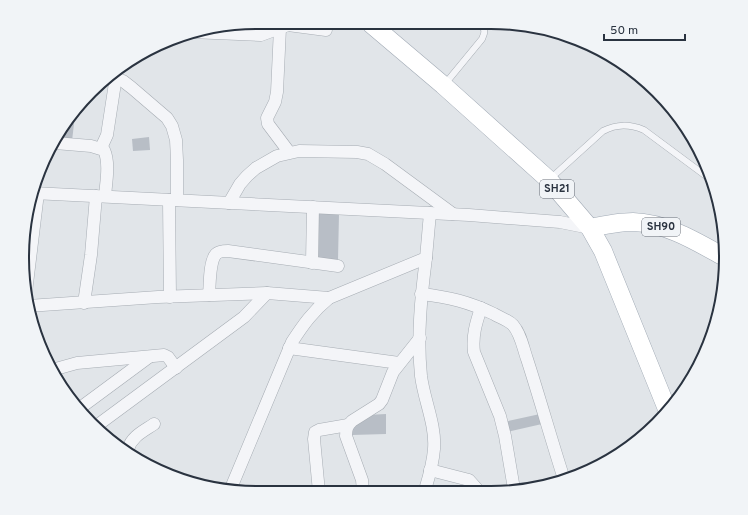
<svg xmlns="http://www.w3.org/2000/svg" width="748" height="515" viewBox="0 0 748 515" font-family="Overpass,sans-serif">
<rect width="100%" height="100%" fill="#e1e5e9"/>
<!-- building -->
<g fill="#b8bec6">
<path d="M72,115H75L72,141L64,140L65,127Z"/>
<path d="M149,137L150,150L133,151L132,139Z"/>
<path d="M319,214H339L338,260L325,259L318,262Z"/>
<path d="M386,414V434L352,435V427L367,415Z"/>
<path d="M540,414L542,424L507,432L504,422Z"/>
</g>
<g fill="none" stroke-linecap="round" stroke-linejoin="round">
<!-- lane casing -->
<g stroke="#a6acb3" stroke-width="7">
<g id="lane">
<path d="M445,84L482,39C484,34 486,31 482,26"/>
<path d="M550,179L603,131C617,124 629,124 644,130L710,179"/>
</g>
</g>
<!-- street casing -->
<g stroke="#a6acb3" stroke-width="13">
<g id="street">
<path d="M284,22L288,25L326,30"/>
<path d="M280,28L277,92L275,102L267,118L268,124L289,152"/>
<path d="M191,32L261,35L288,25"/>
<path d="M109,77L123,81L132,88L167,118L172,126L176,140L177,160V200"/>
<path d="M55,143L91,146L104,150C110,163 106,183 105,196"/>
<path d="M101,148L107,135L117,70"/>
<path d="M33,193L469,215L560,222L590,228"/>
<path d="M169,200L170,297"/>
<path d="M229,203L240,184L247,176L256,168L277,156L299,151L357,152L368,154L385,164L453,214"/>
<path d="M312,263L313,207"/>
<path d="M26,292L38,193"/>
<path d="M421,294C449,297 469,302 494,314C501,318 508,320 513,325C521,334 523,348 527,359C540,399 551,439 564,479"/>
<path d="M209,295C210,285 209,262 216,254C219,251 224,251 228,251L338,266"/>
<path d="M84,303L91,255L96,196"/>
<path d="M28,306L158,297L267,293L329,298"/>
<path d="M481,308C476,323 472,336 474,352L500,416L505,436L514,489"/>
<path d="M289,348L399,363"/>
<path d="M52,370L77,363L164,355L168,357L176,368"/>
<path d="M80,408L149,357"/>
<path d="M95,427L244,317L267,293"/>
<path d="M128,449C132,436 144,431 154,424"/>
<path d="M430,470L469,480L477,489"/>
<path d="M231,488L292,342C303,325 313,311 329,298L426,258L430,213"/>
<path d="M425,490C429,477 433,463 434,449C436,425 424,400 421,376C417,337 421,297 426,258"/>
<path d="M363,491L362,480L346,436C346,429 347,426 352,421L379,404L382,400L393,372L420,338"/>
<path d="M319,492L314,439L315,432L319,430L348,425"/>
</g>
</g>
<!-- primary casing -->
<g stroke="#a1aab5" stroke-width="19">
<g id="primary">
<path d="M371,24L443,85L549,180L590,228L603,251L667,409"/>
<path d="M590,228C604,225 618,222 633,222C667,223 697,242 726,258"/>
</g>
</g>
<!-- lane -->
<use href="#lane" stroke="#f4f5f8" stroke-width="6"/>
<!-- street -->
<use href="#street" stroke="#f4f5f8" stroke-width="12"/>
<!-- primary -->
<use href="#primary" stroke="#fff" stroke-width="18"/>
</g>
<g text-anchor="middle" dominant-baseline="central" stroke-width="4" stroke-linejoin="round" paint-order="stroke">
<!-- shield labels -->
<g fill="#f1f4f7" stroke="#666d77" stroke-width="1">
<rect x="540" y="180" width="34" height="18" rx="3"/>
<rect x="642" y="218" width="38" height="18" rx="3"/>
</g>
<g font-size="11" font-weight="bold" fill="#2a3340">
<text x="557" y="189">SH21</text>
<text x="661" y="227">SH90</text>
</g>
</g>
<!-- crop -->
<path d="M0 0H748V515H0ZM257 29H491A228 228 0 0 1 719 257V258A228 228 0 0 1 491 486H257A228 228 0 0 1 29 258V257A228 228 0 0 1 257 29Z" fill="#f1f4f7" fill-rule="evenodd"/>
<path fill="none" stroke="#2a3340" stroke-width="2" d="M257 29H491A228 228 0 0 1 719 257V258A228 228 0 0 1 491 486H257A228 228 0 0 1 29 258V257A228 228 0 0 1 257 29Z"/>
<!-- scale -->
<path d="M604 34v6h81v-6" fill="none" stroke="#2a3340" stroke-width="2"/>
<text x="610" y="34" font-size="12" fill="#2a3340" stroke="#f1f4f7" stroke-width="3" paint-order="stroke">50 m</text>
</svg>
